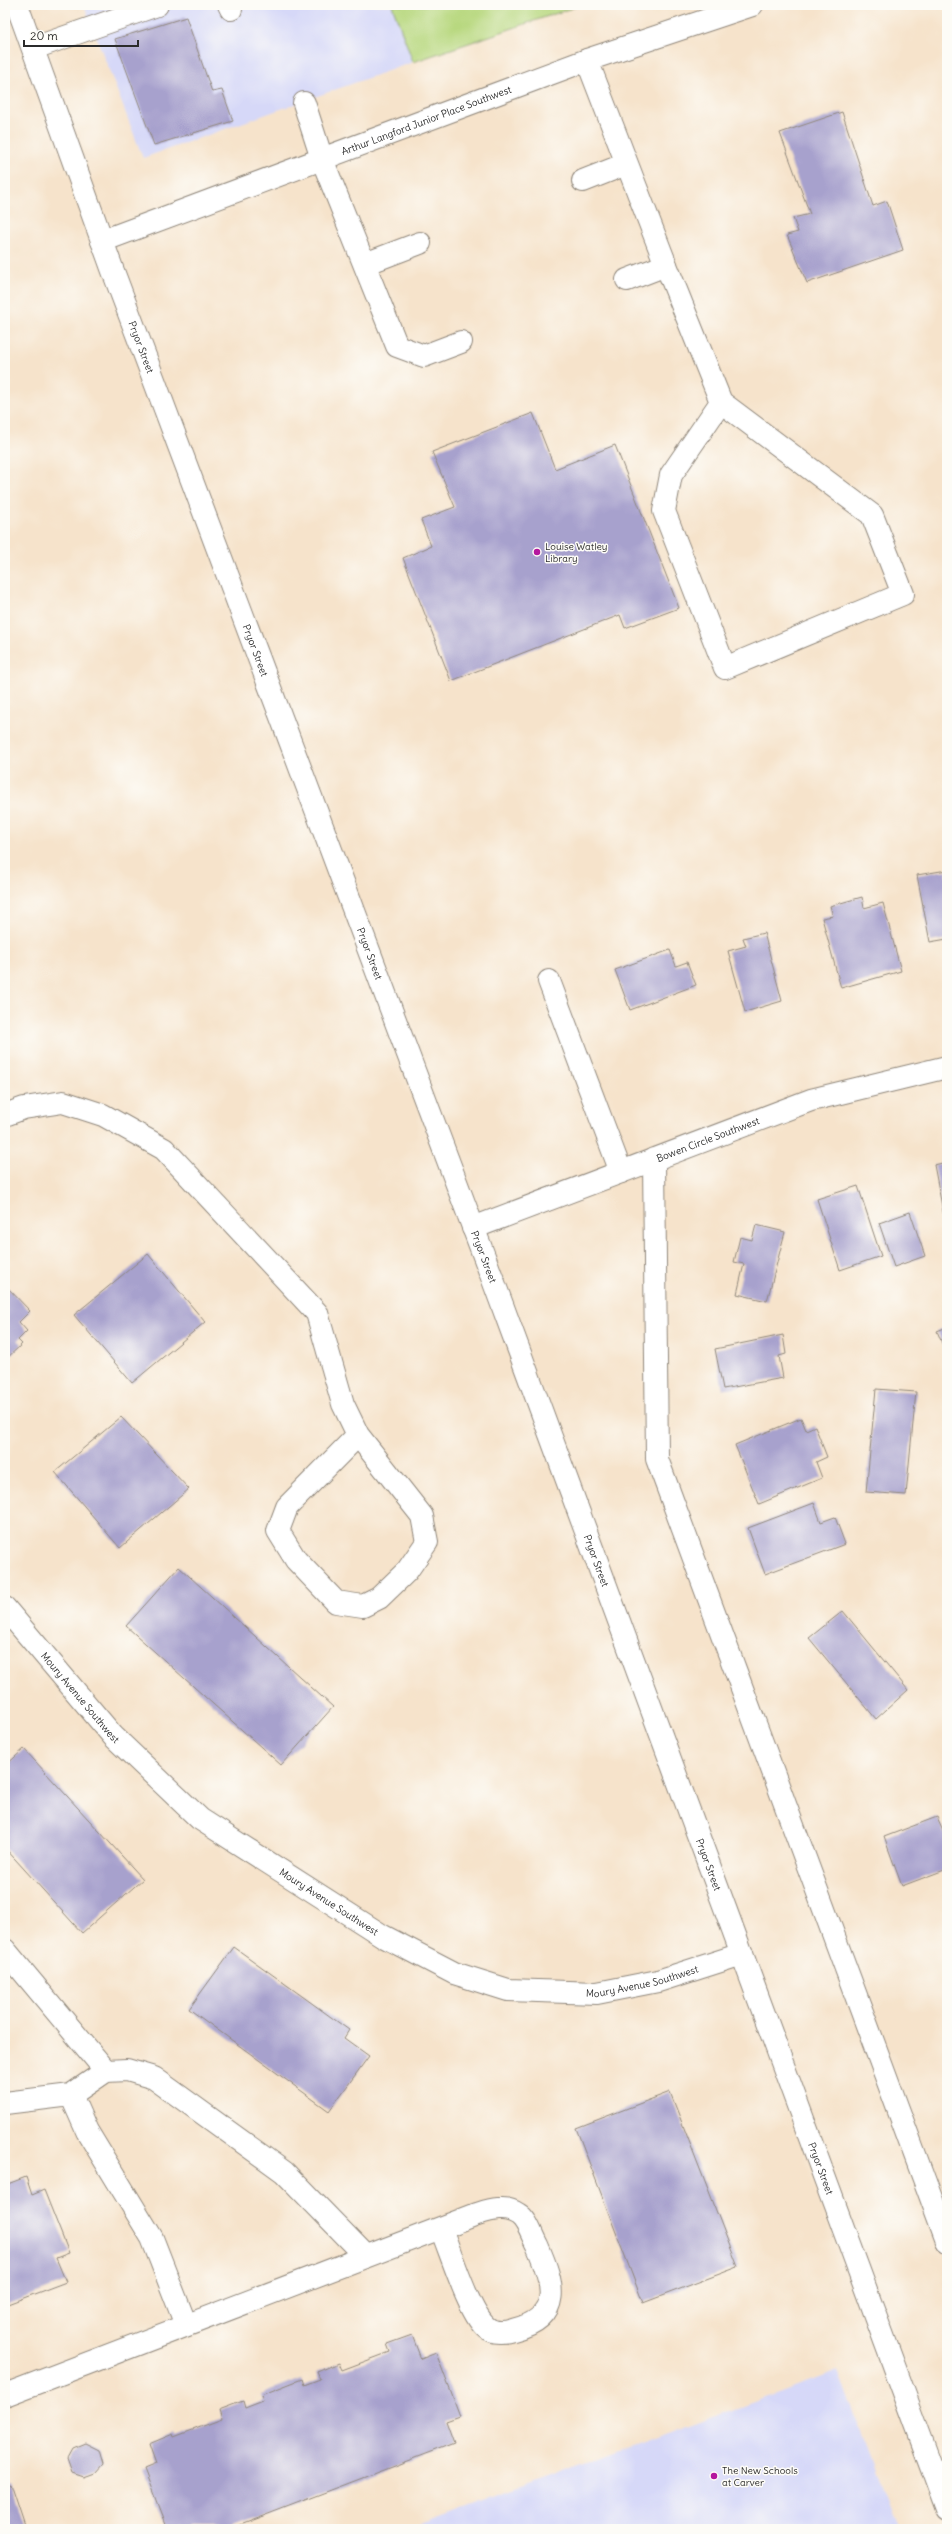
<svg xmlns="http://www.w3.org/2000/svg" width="952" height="2534" viewBox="0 0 952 2534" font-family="Delius,sans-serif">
<rect width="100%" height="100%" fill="#fdfcf7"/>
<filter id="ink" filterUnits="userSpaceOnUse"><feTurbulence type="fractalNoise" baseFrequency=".025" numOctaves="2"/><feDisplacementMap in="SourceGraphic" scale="8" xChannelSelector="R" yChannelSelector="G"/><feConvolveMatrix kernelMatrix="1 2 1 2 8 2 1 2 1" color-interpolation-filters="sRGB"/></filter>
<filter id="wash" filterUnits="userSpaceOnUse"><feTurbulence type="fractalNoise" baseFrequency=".012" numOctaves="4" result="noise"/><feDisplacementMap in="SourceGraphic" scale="16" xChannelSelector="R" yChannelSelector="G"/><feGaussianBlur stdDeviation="0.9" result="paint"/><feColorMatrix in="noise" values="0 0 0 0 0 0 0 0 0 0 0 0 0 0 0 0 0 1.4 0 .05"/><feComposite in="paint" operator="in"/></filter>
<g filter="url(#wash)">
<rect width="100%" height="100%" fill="#f6e3cb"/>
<!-- built -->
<g fill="#d6d8f8">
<path d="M84,5H392L413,62L143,158Z"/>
<path d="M838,2371L898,2529H407L694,2424Z"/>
</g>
<!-- green -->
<path fill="#b8d87f" stroke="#728255" d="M392,5H581L413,62Z"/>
<g id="blocks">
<!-- building -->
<g fill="#a7a1cd">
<path d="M186,17L212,92L222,90L233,121L154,145L115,39Z"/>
<path d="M842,112L873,206L887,201L903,250L807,283L787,235L798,232L793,218L810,214L780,133Z"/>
<path d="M533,413L555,469L615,445L679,608L625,628L620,615L451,681L403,558L431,546L421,520L455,507L432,452Z"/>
<path d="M947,870V939L930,942L917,875Z"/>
<path d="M862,897L864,908L883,903L901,971L841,988L822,918L833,916L830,906Z"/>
<path d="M764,933L782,1001L745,1012L728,951L746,946L743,938Z"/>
<path d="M670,950L676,966L687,962L696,985L630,1010L615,970Z"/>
<path d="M947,1162V1227H946L934,1165Z"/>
<path d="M858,1186L881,1256L840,1270L817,1199Z"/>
<path d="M910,1212L925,1256L894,1267L879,1223Z"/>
<path d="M756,1225L785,1232L767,1301L737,1294L744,1264L734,1262L740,1237L752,1240Z"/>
<path d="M148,1254L205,1322L132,1383L74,1315Z"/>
<path d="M5,1285L30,1311L19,1322L27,1331L18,1340L22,1344L5,1360Z"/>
<path d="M947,1327V1355L937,1331Z"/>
<path d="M783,1335L786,1354L779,1356L783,1378L723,1389L715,1349Z"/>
<path d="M876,1389L916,1392L906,1495L866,1492Z"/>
<path d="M121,1417L189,1489L120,1548L55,1472Z"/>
<path d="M801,1418L806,1430L815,1426L827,1457L816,1462L822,1478L759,1504L735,1445Z"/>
<path d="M814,1503L821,1522L835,1517L845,1544L765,1574L748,1528Z"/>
<path d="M179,1567L333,1707L281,1765L126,1626Z"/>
<path d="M843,1611L908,1690L876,1719L809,1638Z"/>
<path d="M24,1749L143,1879L82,1933L5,1848V1766Z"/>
<path d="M937,1817L947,1839V1869L902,1886L884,1837Z"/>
<path d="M234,1947L349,2030L344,2038L369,2056L329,2111L189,2009Z"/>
<path d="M670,2092L738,2267L643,2303L576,2128Z"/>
<path d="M26,2177L32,2195L44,2190L69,2253L56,2258L66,2282L5,2305V2185Z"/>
<path d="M412,2335L421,2359L436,2353L460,2416L446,2421L454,2443L229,2529H183L182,2527L167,2529L144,2469L156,2464L149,2444L173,2434L174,2437L222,2419L219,2410L243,2401L245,2408L263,2401L261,2395L302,2379L304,2385L320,2379L317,2372L339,2363L342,2370L390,2352L387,2344Z"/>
<path d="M85,2443L99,2450L103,2464L95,2473L84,2477L72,2473L67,2459L73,2448Z"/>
<path d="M10,2484L25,2529H5V2486Z"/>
</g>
</g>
</g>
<g filter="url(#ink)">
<use href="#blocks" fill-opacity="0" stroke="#90877b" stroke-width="1"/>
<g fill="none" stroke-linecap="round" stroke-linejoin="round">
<!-- minor casing -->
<g stroke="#90877b" stroke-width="24">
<g id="minor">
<path d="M229,5L231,9"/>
<path d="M34,48L157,5"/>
<path d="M587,60L666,265"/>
<path d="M304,103L322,159L397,346L424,356L461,342"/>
<path d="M583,181L626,164"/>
<path id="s1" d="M102,241L587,60L752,5"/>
<path d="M365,264L420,243"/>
<path d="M627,280L666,265L721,402L872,515L903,594L725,668L664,511L671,475L721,402"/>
<path d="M549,981L621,1172"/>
<path d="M5,1115L24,1108L63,1102L103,1115L164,1149L317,1313L343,1404L358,1435L422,1516L427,1542L407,1571L379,1598L363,1606L336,1602L296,1560L278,1531L287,1507L358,1435"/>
<path d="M654,1159L657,1459L947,2241"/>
<path id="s2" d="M473,1228L811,1100L947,1067"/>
<path id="s3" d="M5,1608L113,1736L200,1819L383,1936L454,1973L508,1990L597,1993L658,1981L742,1954"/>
<path d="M5,1950L106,2071"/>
<path d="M71,2095L87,2131L152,2238L186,2325"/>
<path d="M5,2103L71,2095L106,2071L127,2070L154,2078L284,2172L366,2256"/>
<path d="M5,2395L477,2214C490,2210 505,2205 518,2214C527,2219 532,2236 537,2245C554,2284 564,2317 513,2330C503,2333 493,2334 485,2326C468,2309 451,2253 441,2229"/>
</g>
</g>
<!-- major casing -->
<g stroke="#90877b" stroke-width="24">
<g id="major">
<path id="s4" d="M17,5L113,271L493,1280L947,2509"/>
</g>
</g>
<!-- minor -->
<use href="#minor" stroke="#fff" stroke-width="22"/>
<!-- major -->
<use href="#major" stroke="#fff" stroke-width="22"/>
</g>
</g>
<!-- markers -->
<g fill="#b5179e" stroke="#fdfcf7" stroke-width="1.5">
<circle cx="537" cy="552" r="4"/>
<circle cx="714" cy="2476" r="4"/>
</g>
<g text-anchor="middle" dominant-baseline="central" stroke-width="3" stroke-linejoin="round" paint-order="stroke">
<!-- street labels -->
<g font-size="10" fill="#2b2b2b" stroke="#fdfcf7">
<text stroke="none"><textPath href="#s1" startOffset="346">Arthur Langford Junior Place Southwest</textPath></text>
<text stroke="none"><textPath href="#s4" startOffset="364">Pryor Street</textPath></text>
<text stroke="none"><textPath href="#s4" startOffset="688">Pryor Street</textPath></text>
<text stroke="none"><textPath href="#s4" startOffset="1012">Pryor Street</textPath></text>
<text stroke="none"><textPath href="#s2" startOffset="251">Bowen Circle Southwest</textPath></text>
<text stroke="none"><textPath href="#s4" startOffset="1336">Pryor Street</textPath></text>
<text stroke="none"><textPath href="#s4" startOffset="1660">Pryor Street</textPath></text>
<text stroke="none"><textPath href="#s3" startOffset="117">Moury Avenue Southwest</textPath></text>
<text stroke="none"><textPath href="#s4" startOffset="1984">Pryor Street</textPath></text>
<text stroke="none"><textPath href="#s3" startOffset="441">Moury Avenue Southwest</textPath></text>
<text stroke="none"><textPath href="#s3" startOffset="777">Moury Avenue Southwest</textPath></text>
<text stroke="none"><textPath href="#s4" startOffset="2308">Pryor Street</textPath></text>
</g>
<!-- poi labels -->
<g font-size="10" fill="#2b2b2b" stroke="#fdfcf7" text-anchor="start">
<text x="545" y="546">Louise Watley<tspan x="545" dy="12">Library</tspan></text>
<text x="722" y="2470">The New Schools<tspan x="722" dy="12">at Carver</tspan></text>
</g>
</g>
<!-- margin -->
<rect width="952" height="2534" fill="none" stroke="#fdfcf7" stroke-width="20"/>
<!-- scale -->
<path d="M24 40v6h114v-6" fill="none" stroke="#2b2b2b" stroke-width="2"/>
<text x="30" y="40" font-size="12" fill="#2b2b2b" stroke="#fdfcf7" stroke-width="3" paint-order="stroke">20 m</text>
</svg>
